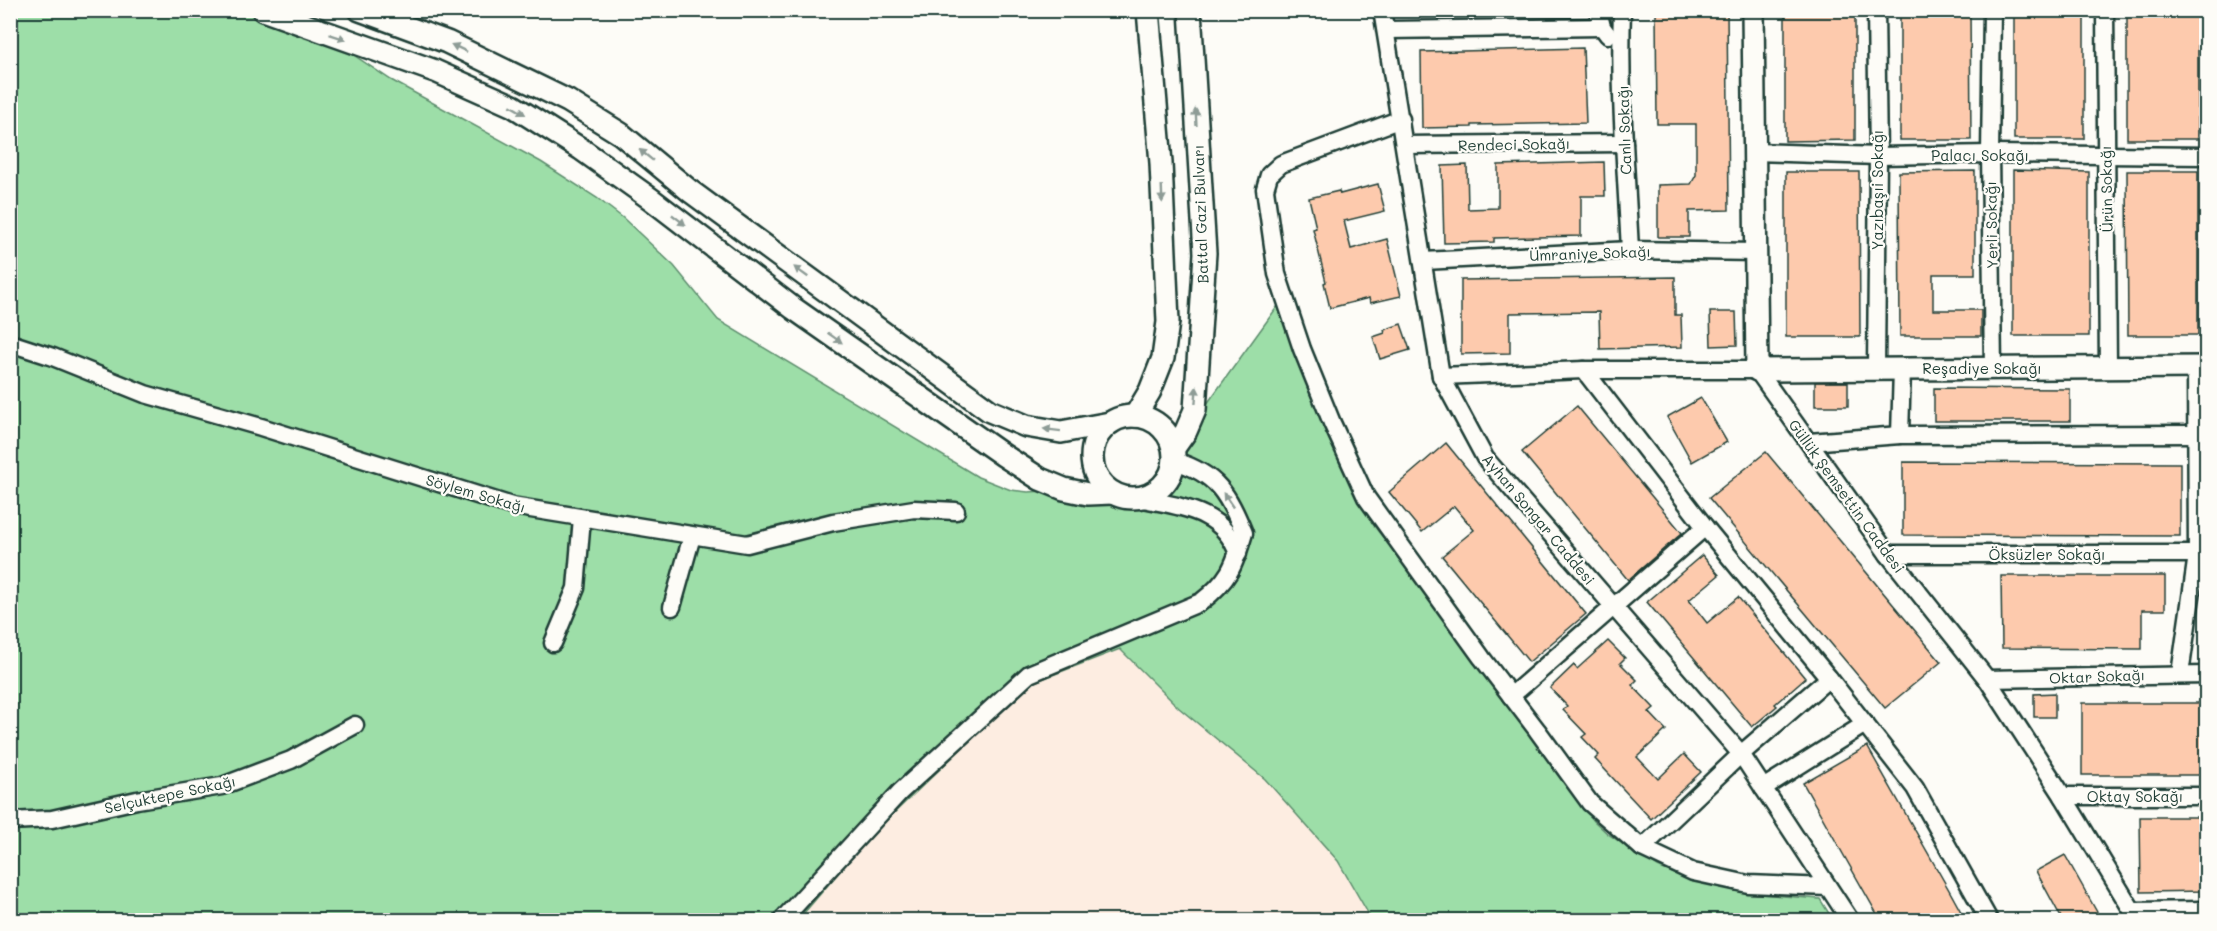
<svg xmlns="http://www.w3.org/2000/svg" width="2217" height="931" viewBox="0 0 2217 931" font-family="Mali,sans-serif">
<rect width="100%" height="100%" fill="#fdfcf7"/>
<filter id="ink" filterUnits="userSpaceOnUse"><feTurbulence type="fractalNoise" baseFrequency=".0167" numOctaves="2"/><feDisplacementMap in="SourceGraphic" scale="12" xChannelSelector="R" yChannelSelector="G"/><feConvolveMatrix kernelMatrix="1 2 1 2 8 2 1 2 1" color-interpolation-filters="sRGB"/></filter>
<g filter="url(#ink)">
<!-- built -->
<path fill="#fdede1" d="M1120,648L1179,709L1265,779L1338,861L1372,920H798L870,836L1029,684Z"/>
<!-- green -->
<path fill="#9ddea8" stroke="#5e8e6e" stroke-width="1.5" d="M10,11H288L391,80L541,162L597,198L623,218L674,266L718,320L978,477L1011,490L1028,492L1061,490L1136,502L1280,303C1304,380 1331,455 1373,524C1382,538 1395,550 1406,563L1594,821L1608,834L1658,867L1689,880L1748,893L1820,899L1833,920H1372L1338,861L1265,779L1179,708L1120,649L1029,684L870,836L798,920H11Z"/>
<!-- building -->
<g fill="#fdcaad" stroke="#1f3d34" stroke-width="1.5">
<path d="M1656,10H1727L1729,210L1689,211V237H1658V185L1691,184L1696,175V124H1657Z"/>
<path d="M1785,10H1855V140L1785,141Z"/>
<path d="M1900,10H1970L1971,140H1900Z"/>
<rect x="2014" y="10" width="70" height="129"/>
<rect x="2127" y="10" width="71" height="129"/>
<path d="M1583,48L1586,123L1472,125V127L1422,128L1421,52Z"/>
<path d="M1604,162L1605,196H1581V236L1494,238V242L1444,243L1442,166L1467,165L1468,209L1498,208V165Z"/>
<path d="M2013,170L2089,172V336H2013Z"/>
<path d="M1975,171V274H1933V310H1981V336H1900L1899,172Z"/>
<path d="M2127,171H2198V335H2128Z"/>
<path d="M1786,172H1859L1860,337H1786Z"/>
<path d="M1378,184L1385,211L1344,221L1351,249L1387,239L1401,296L1370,303L1369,298L1330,308L1324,283L1326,282L1313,229L1316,228L1309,198L1339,191L1340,194Z"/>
<path d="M1675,277V315H1681L1682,347L1600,349L1599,312L1510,313V353L1461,354V280Z"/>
<path d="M1710,312H1736L1737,345L1711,346Z"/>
<path d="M1401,324L1410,350L1380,359L1373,337L1385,333L1384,330Z"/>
<rect x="1815" y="382" width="33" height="24"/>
<path d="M1934,388L2070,389V421H1934Z"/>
<path d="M1701,398L1727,442L1692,462L1667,417Z"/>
<path d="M1577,406L1682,533L1628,580L1522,452Z"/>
<path d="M1446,443L1586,614L1529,662L1442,556L1474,530L1454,506L1422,532L1389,492Z"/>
<path d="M1766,452L1941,662L1885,708L1709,498Z"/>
<path d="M1903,462L2180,463V536L1903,535Z"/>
<path d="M1702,555L1719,575L1689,600L1707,623L1738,597L1805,678L1775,704L1777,706L1752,727L1647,602Z"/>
<path d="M2001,576H2165V610H2142V649L2002,648Z"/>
<path d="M1608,641L1625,658L1620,663L1637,680L1632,685L1654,708L1649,712L1666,730L1637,757L1658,779L1684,754L1701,772L1651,819L1595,759L1599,755L1582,737L1586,734L1563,710L1567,706L1550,688L1574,665L1577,669Z"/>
<path d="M2055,693V717H2034V694Z"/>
<rect x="2082" y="703" width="124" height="72"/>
<path d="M1867,746L1949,890L1966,921H1881L1843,854L1803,783Z"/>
<path d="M2140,817H2206V891L2141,892Z"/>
<path d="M2065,855L2093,905L2102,921H2063L2036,871Z"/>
</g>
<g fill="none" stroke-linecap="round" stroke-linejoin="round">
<!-- minor casing -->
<g stroke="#1f3d34" stroke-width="21">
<g id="minor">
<path d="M1382,10L1441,376L1485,458L1741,754L1850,920"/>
<path d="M1598,10L1602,27L1608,35"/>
<path d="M1622,10C1619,90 1626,170 1630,250"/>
<path d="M1992,10L1990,154L1993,368"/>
<path d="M2105,10L2108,367"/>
<path d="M1387,30L1602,27"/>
<path d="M1401,119L1281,164L1269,175L1265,189L1277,274L1302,349L1332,423L1366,497L1482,658L1537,730L1590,803L1642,848L1693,872L1748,884L1828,887"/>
<path d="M1405,145L1624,143"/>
<path d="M1754,152L1878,156L1990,154L2206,156"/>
<path d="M1424,261L1630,250L1756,252"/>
<path d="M10,343L53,357L145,394L261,427L512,506L747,544L833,522L914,509L956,511"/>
<path d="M1876,369L1878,156L1876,10"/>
<path d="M1584,370L1705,527L1829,678L1915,788L1989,920"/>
<path d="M1441,376L1584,370H1757L1888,554L1987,679L2063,796L2138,920"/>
<path d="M1900,435L1902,369"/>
<path d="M1809,442L1900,435L2197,434"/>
<path d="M1139,498C1179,507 1223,509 1238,554"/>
<path d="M1888,554H2206"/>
<path d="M672,607L692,536"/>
<path d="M553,643L576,588L582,518"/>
<path d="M2180,674L2197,555L2196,367"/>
<path d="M1987,679L2206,675"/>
<path d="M1511,696L1705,527"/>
<path d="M1763,788L1865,724"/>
<path d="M2063,796H2206"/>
<path d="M10,821L52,819L137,800L222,786L291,760L355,725"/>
<path d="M1642,848L1741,754L1829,678"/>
<path d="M2132,911L2206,910"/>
<path d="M782,920L900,792L1029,674L1201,602C1229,580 1234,567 1244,533C1228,494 1217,474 1175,461"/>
</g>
</g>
<!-- tertiary casing -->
<g stroke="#1f3d34" stroke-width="26">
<g id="tertiary">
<path d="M263,10L435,71L513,106L581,149L651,199L793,308L1003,455L1040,479L1064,489L1088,494L1112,493"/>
<path d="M360,10L447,42L568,101L621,134L690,191L990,411L1026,426L1061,432L1110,423"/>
<path d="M1753,10L1757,370L2206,367"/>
<path d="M1135,416L1150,391L1163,358L1168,322L1161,163L1148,10"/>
<circle cx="1133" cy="457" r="41"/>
<path d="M1174,448L1186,431L1195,410L1205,253L1190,10"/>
</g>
</g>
<!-- minor -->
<use href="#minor" stroke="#fdfcf7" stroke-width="16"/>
<!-- tertiary -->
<use href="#tertiary" stroke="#fdfcf7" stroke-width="21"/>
</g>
<!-- one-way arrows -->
<defs><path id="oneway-solid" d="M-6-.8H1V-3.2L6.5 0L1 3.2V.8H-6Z" transform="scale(1.5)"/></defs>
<g fill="#8e9c96">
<use href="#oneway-solid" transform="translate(338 37) rotate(19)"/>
<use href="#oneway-solid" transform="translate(459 48) rotate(-155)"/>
<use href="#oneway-solid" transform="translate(518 110) rotate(31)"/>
<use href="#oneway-solid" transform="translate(1196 117) rotate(-93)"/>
<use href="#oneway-solid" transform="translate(646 155) rotate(-141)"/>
<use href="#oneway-solid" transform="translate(1162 194) rotate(88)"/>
<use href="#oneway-solid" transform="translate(679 220) rotate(38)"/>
<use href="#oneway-solid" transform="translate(801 272) rotate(-144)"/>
<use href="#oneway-solid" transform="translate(835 338) rotate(35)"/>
<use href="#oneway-solid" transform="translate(1196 395) rotate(-86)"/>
<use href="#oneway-solid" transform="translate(1052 430) rotate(-173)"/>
<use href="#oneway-solid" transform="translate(1228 500) rotate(-124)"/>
</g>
</g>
<g text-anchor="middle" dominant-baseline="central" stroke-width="4.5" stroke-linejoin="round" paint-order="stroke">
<!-- street labels -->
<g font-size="15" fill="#1f3d34" stroke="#fdfcf7">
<text transform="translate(1624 130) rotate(-92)">Canlı Sokağı</text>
<text transform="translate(1514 144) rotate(-1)">Rendeci Sokağı</text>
<text x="1980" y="155">Palacı Sokağı</text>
<text transform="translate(2106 189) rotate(-91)">Ürün Sokağı</text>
<text transform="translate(1877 190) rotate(-90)">Yazıbaşıi Sokağı</text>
<text transform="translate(1200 214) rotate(-92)">Battal Gazi Bulvarı</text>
<text transform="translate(1991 225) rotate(-91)">Yerli Sokağı</text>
<text transform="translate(1590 253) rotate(-2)">Ümraniye Sokağı</text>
<text x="1982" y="368">Reşadiye Sokağı</text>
<text transform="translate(476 493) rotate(16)">Söylem Sokağı</text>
<text transform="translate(1847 496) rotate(54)">Güllük Şemsettin Caddesi</text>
<text transform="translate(1539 519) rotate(50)">Ayhan Songar Caddesi</text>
<text x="2047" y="554">Öksüzler Sokağı</text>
<text transform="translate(2097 676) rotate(-2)">Oktar Sokağı</text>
<text transform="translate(170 794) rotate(-12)">Selçuktepe Sokağı</text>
<text x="2135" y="796">Oktay Sokağı</text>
</g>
</g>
<!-- margin -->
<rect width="2217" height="931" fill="none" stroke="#fdfcf7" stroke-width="36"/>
<rect x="18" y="18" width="2181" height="895" fill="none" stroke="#1f3d34" stroke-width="2" filter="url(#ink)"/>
</svg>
